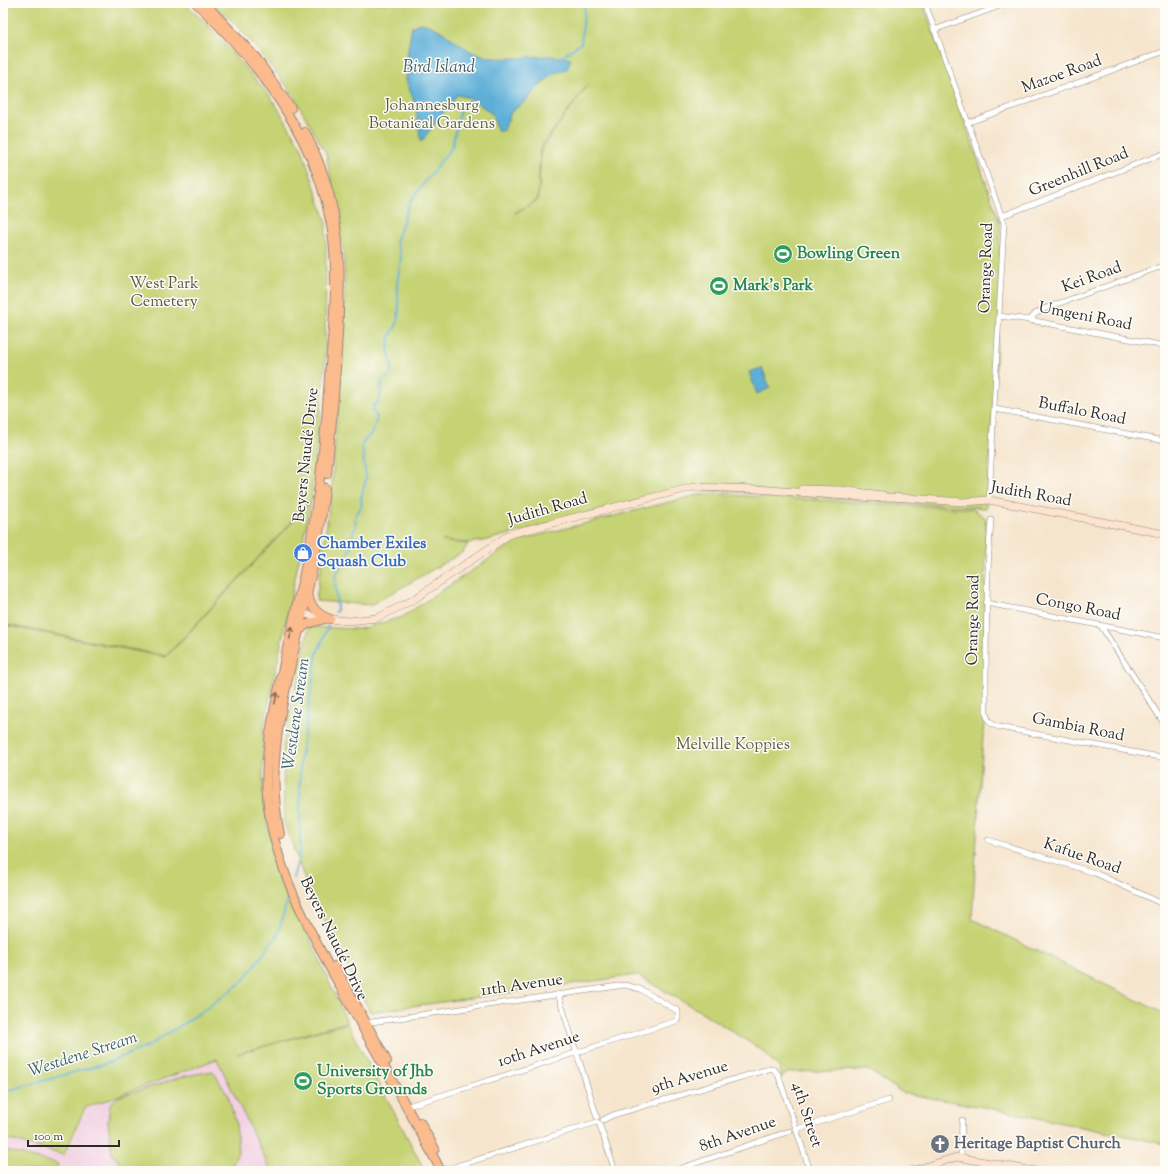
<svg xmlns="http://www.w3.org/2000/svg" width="1168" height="1174" viewBox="0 0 1168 1174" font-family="'Sorts Mill Goudy',serif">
<rect width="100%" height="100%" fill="#fdfcf7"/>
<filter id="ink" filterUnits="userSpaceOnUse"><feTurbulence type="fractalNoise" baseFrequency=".025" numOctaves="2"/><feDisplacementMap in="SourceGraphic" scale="8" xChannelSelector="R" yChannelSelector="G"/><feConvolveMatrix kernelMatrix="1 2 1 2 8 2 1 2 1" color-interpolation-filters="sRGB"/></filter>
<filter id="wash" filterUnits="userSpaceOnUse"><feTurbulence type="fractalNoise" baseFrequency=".012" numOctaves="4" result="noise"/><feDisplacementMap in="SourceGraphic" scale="16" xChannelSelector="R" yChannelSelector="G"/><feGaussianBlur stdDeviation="0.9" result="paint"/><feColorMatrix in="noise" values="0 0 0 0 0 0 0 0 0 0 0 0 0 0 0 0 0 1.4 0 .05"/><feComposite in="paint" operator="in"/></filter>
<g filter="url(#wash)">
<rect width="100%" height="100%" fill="#f6e5cd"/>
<!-- built -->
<path fill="#f2d0e2" d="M217,1060L271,1171H3V1139L65,1156L86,1109Z"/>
<!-- green -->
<g fill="#c6d375" stroke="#787f50" fill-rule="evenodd">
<path d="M3,3H184L208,25L273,100L302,149L326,221L325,365L311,501L166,656L3,624Z"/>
<path d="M213,3H923L1000,223L999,320L986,508L686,489L483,541L468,543L442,541L468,544L463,552L371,605L316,601L332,487L345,294L344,254L338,216L326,153L290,90L242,31ZM588,84L541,149L538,200L515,213L538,199L540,148Z"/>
<path d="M712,494L973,509L986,518L984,719L972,919L1165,1014V1144L994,1109L903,1093L868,1070L789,1072L781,1078L780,1068L760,1049L703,1013L637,975L370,1012L308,888L284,822L283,746L309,627L360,629L402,617L516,541L697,495Z"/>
<path d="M311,502L263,730V796L268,828L280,872L347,1022L237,1054L347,1023L425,1171H271L217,1059L85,1108L64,1155L3,1138V625L166,657Z"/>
<path d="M213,1071L228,1096L236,1123L238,1152L230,1171H128L112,1154L108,1122L110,1104L118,1097L185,1076Z"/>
<path d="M3,1150L58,1164L56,1171H3Z"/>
</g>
<!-- water -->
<g fill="#5dafd8" stroke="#446d82">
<path d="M419,23C445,25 462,54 488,57C516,62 544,51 571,59L567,69L555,73L538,87L527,100L511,112L504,130L498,132L492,114L471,98L457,95L421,142L415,104L406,80L408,49L412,27Z"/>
<path d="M762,368L770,388L757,394L749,372Z"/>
</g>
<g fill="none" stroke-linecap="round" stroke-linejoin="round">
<!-- stream -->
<g stroke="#5dafd8" stroke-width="2">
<path d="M560,58L581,43L585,3"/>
<path d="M335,612L337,610L335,576L351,547L353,533L356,526L355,517L362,505L361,499L366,478L362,445C364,438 369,438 372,433C374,428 376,422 377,417L373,411V405L378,403L382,391L381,382L391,374L392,364L388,351L390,336L397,324L399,309L397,285L401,256L396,242L410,201L452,147L461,107L473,97"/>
<path d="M293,878L300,852V760L317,654L328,626"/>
<path d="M3,1092L107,1063L148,1046L200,1013L242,982L278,934L289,894"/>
</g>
</g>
</g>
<g filter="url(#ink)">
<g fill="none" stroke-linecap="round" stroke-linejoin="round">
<!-- street casing -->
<g stroke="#90887c" stroke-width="6">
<g id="street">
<path d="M925,3L1004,223L989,500"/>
<path d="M934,30L1008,3"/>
<path d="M967,123L1165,51"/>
<path d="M1002,216L1165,153"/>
<path d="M999,316L1030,320L1165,346"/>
<path d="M1030,320L1035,314L1046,308L1165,265"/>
<path d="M995,409L1165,441"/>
<path d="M991,520C986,584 986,648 986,713C988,722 990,724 999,727L1165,758"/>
<path d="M986,603L1165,638"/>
<path d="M1101,626L1165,725"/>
<path d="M988,840L1095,873L1165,905"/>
<path d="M558,994L597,1117"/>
<path d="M365,1023L625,985L640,989L678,1011V1019L676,1021L405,1107"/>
<path d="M603,1120L613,1115L772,1068L778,1074L810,1171"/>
<path d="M599,1123L615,1171"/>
<path d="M797,1129L889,1100"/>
<path d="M961,1157L962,1120"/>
<path d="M441,1171L597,1122"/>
<path d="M673,1171L790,1131"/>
<path d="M1165,1171V1169"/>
</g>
</g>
<!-- secondary casing -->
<g stroke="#90887c" stroke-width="8">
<g id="secondary">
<path d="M802,489L839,490L883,495"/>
<path d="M298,612L319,618L349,621L377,618L413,600L510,534L693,487L757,489L873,498L892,497L963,502L989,500L1165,534"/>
<path d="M911,1171L957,1157L1035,1171"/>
</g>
</g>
<!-- primary casing -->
<g stroke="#90887c" stroke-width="10">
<g id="primary">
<path d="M196,3C258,62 314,134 330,220C340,271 333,326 329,377C325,445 318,511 303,578C295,612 287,647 280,682C272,719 264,757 267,795C272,865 311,933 344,994C376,1053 410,1111 441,1171"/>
<path d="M205,3L257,59L291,108"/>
<path d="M305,132C344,206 342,269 337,350C335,392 331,433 327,474"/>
<path d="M307,594C311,607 317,614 330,619"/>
<path d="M299,631L307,624L325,619"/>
<path d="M280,834C266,767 281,708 296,643C308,591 320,540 325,488"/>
<path d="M335,966L387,1061"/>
<path d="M420,1122L435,1149"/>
</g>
</g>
<!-- street -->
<use href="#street" stroke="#fff" stroke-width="5"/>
<!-- secondary -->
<use href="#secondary" stroke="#fde4d1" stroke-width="7"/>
<!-- primary -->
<use href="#primary" stroke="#fbbb8d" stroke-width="8"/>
</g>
<!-- one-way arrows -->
<defs><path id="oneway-shaft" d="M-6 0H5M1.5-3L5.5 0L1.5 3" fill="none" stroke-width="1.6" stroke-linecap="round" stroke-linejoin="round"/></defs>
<g stroke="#896c57">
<use href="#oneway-shaft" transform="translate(291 633) rotate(-77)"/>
<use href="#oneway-shaft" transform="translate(276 698) rotate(-78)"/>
</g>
</g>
<!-- icons -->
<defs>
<g id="stadium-disc" transform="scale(1)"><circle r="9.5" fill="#2e9e5b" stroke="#fdfcf7"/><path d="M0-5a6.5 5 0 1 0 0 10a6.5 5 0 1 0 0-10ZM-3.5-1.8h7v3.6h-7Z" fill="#fff"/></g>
<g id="shop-disc" transform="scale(1)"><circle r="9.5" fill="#3f7fe0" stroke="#fdfcf7"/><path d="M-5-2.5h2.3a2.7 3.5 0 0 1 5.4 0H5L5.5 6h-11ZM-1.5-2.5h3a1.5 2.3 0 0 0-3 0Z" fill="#fff"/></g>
<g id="church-disc" transform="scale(1)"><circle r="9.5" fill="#6b7280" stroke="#fdfcf7"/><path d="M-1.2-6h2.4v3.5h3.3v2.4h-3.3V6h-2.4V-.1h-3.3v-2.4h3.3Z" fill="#fff"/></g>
</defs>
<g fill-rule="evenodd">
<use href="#stadium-disc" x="783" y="254"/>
<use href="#stadium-disc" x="719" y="286"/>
<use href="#shop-disc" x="303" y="553"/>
<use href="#stadium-disc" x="303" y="1081"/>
<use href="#church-disc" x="940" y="1144"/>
</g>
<g text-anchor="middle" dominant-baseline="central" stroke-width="3" stroke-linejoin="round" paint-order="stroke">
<!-- street labels -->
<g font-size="16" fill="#2b2b2b" stroke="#fdfcf7">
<text transform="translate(1062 75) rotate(-20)">Mazoe Road</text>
<text transform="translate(1079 173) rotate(-22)">Greenhill Road</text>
<text transform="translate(987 268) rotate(-88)">Orange Road</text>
<text transform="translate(1092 278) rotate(-20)">Kei Road</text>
<text transform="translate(1085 317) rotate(11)">Umgeni Road</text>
<text transform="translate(1082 412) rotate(11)">Buffalo Road</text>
<text transform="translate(307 455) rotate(-84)">Beyers Naudé Drive</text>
<text transform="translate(1031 495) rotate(10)">Judith Road</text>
<text transform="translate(548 510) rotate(-16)">Judith Road</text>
<text transform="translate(1078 608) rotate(11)">Congo Road</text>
<text transform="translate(974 620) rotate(-89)">Orange Road</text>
<text transform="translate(1078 728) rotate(11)">Gambia Road</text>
<text transform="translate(1082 857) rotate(19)">Kafue Road</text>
<text transform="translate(333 939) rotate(64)">Beyers Naudé Drive</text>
<text transform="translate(522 986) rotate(-8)">11th Avenue</text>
<text transform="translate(539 1050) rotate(-18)">10th Avenue</text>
<text transform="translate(690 1078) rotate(-17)">9th Avenue</text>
<text transform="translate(806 1115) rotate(72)">4th Street</text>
<text transform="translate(738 1135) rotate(-19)">8th Avenue</text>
</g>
<!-- park labels -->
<g font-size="16" fill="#5a5d41" stroke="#fdfcf7">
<text x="432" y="106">Johannesburg<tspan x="432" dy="18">Botanical Gardens</tspan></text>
<text x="164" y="284">West Park<tspan x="164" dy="18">Cemetery</tspan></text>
<text x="733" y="745">Melville Koppies</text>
</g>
<!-- leisure labels -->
<g font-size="16" font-weight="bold" fill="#27864d" stroke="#fdfcf7" text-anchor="start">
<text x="797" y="254">Bowling Green</text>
<text x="733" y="286">Mark's Park</text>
<text x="317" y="1072">University of Jhb<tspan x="317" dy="18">Sports Grounds</tspan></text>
</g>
<!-- shop labels -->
<g font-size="16" font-weight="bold" fill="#366cbe" stroke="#fdfcf7" text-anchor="start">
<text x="317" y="544">Chamber Exiles<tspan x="317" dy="18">Squash Club</tspan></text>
</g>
<!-- worship labels -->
<g font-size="16" font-weight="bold" fill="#5b616d" stroke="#fdfcf7" text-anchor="start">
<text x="954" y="1144">Heritage Baptist Church</text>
</g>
<!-- water labels -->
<g font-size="17" font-style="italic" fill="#3f6070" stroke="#fdfcf7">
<text x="439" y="68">Bird Island</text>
<text transform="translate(297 714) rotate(-82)">Westdene Stream</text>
<text transform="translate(83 1055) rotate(-18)">Westdene Stream</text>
</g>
</g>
<!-- margin -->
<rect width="1168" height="1174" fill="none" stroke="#fdfcf7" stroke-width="16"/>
<!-- scale -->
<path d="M28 1140v6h91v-6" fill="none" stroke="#2b2b2b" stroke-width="2"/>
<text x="34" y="1140" font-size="12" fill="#2b2b2b" stroke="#fdfcf7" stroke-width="3" paint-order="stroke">100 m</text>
</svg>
